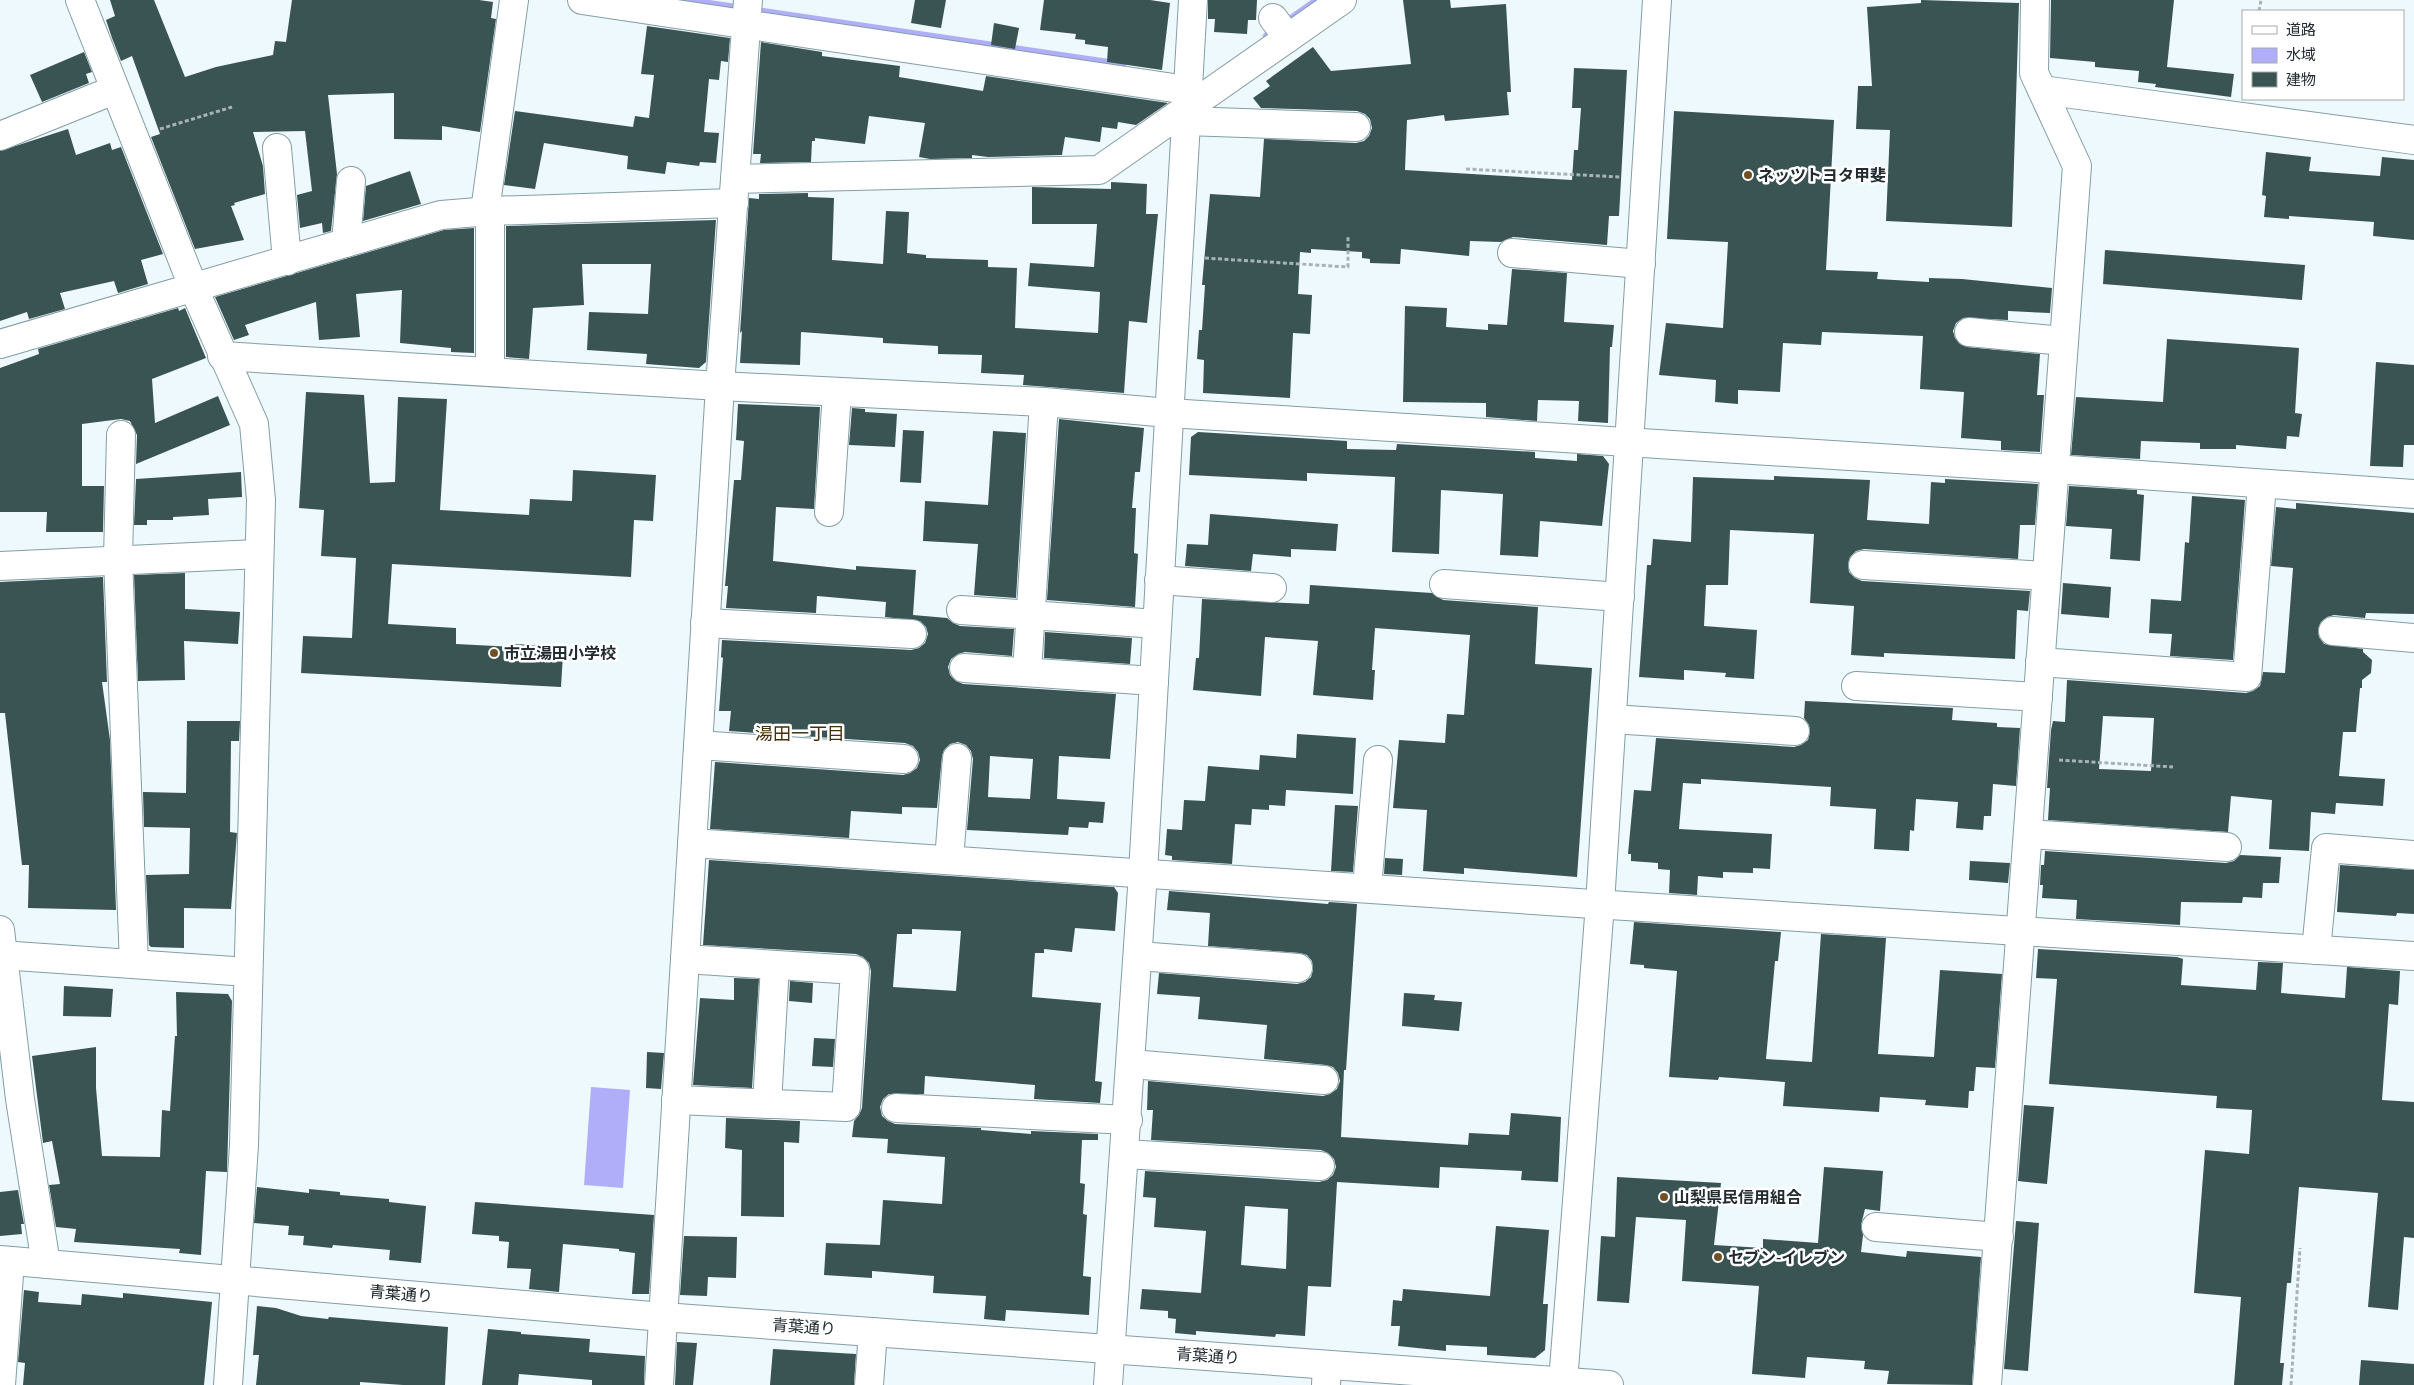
<svg xmlns="http://www.w3.org/2000/svg" width="2414" height="1385" viewBox="0 0 2414 1385" font-family="'Times New Roman','Noto Sans JP',serif">
<rect width="100%" height="100%" fill="#eef9fd"/>
<!-- water -->
<path fill="#b0aef8" d="M591,1087L630,1090L623,1188L584,1185Z"/>
<g fill="none" stroke-linecap="round" stroke-linejoin="round">
<!-- stream -->
<g stroke="#b0aef8" stroke-width="8">
<path d="M682,0L1122,65"/>
<path d="M1267,36L1318,0"/>
</g>
</g>
<!-- building -->
<g fill="#395453" fill-rule="evenodd">
<path d="M110,0H154L185,77L216,67L273,55L275,41L286,42L292,0H479L493,2L491,18L496,19L480,132L442,126V140L394,139V93L328,95L337,174L331,231L323,233L322,223L300,228L297,195L312,191L305,131L253,132L263,166L265,194L234,203L235,205L231,206L244,240L195,249L151,137L160,134L132,56L121,61L112,38L106,20L115,16Z"/>
<path d="M915,0H946L941,28L911,23Z"/>
<path d="M1044,0H1150L1170,3L1162,70L1107,62L1108,47L1085,44V40L1075,39L1076,34L1040,30Z"/>
<path d="M1208,0H1257L1256,20H1248L1247,34L1214,32L1215,19H1208Z"/>
<path d="M1403,0H1450L1451,8L1506,4L1511,92H1507L1509,115L1445,121L1444,115L1407,120L1405,170L1572,180L1574,150H1578L1581,108H1572L1574,68L1627,70L1619,216H1609L1607,245L1513,237L1501,242L1470,241L1469,256L1401,249L1400,264L1370,263V259L1362,258V252L1311,249V253L1300,252L1298,294L1312,295L1310,334L1293,333L1290,398L1203,393L1204,360L1197,359L1199,330H1202L1205,285H1202L1210,194L1260,197L1264,139L1356,143L1364,141L1369,136L1372,128L1370,119L1365,114L1357,111L1261,108L1253,98L1270,86L1266,81L1313,47L1331,71L1411,64Z"/>
<path d="M1921,0L2019,3L2012,227L1886,221L1890,130L1856,129L1858,86H1872L1867,7L1921,3Z"/>
<path d="M2051,0H2174L2167,67L2234,74L2231,97L2155,87L2156,84L2138,82L2139,71L2095,67V62L2050,58Z"/>
<path d="M994,23L1019,28L1015,49L991,45Z"/>
<path d="M647,26L730,38L728,62L721,61L719,80L709,79L704,132L719,133L716,163L700,162L699,166L667,162L665,174L627,169L628,156L544,143L535,189L504,185L515,111L633,127L635,116L649,118L654,75L641,74Z"/>
<path d="M761,42L822,52V56L900,66L899,77L983,91L986,76L1168,103L1136,125L1118,122L1117,129L1102,127L1100,142L1065,137L1062,155L988,157L972,155V158L930,159L919,157L925,123L869,116L865,144L815,138V141H812L811,162L760,163L761,154H753Z"/>
<path d="M84,52L92,72L86,74L89,83L42,102L30,75Z"/>
<path d="M1674,111L1834,120L1826,270L1878,272L1877,279L1929,282V278L1962,279L2052,288L2050,313L2008,311V320L1963,318L1956,323L1953,331L1955,338L1960,344L1967,347L2040,354L2037,395H2044L2040,452L2001,450V441L1961,438L1964,392L1920,389L1923,336L1822,332L1821,345L1783,343L1780,392L1738,390V404L1715,402L1716,380L1659,375L1666,323L1723,328L1728,242L1667,239Z"/>
<path d="M68,129L76,155L110,143L112,150L121,147L163,254L141,260L148,284L118,293L114,281L60,293L65,309L29,319L27,312L0,321V151Z"/>
<path d="M2266,152L2311,157L2309,171L2380,176L2382,157L2414,160V240L2373,236L2374,222L2289,216V219L2264,217L2266,196L2262,195Z"/>
<path d="M410,171L421,204L363,221L366,186Z"/>
<path d="M1111,182L1147,184L1146,214H1158L1147,323L1129,321L1124,393L1023,385L1024,375L981,373L982,355L938,354V346L883,343V338L801,332L800,365L740,363L742,331L740,333L749,198L759,199V194L808,193V197L834,198L832,260L883,264L886,211L909,212L907,253L926,255V258L988,260V267L1017,268L1015,328L1098,333L1100,292L1028,286L1030,263L1094,267L1097,224H1032V187L1111,189Z"/>
<path d="M716,220L706,362L699,368L646,364L647,354L587,350L589,312L648,314L651,264H582L584,305L533,308L529,359L506,357V226Z"/>
<path d="M474,228V353L451,352V348L400,343L402,290L356,294L360,337L319,340L316,302L245,325L249,335L234,340L215,297L444,230Z"/>
<path d="M2105,250L2305,265L2302,300L2103,284Z"/>
<path d="M1512,269L1567,273L1564,322L1614,325L1612,347H1610L1608,423L1578,421L1579,401L1538,400L1537,421L1486,417V403L1403,402L1405,306L1447,308L1446,327L1488,330V324L1507,325Z"/>
<path d="M178,308L179,311L185,308L206,358L152,379L155,423L218,396L230,425L136,464L137,435L130,421L121,419L82,424V486H104L103,532H46L47,512H0V368L39,354L38,349Z"/>
<path d="M2167,339L2299,348L2295,413L2302,414L2299,437L2287,436L2286,449L2236,445V449H2200V443L2141,441L2140,459L2071,455L2076,397L2163,402Z"/>
<path d="M2376,362L2414,365V445H2404L2403,467L2370,466Z"/>
<path d="M306,392L364,395L370,483L395,482L398,397L447,399L440,510L529,515L530,499L572,501L573,470L656,475L653,521L634,520L631,577L392,564L388,624L456,628V644L515,647V644L550,646V653L563,654L561,687L301,673L303,636L352,638L356,558L321,556L324,510L299,508Z"/>
<path d="M738,404L820,407L814,509L776,507L773,561L856,570V566L916,570L913,615L947,618L953,623L960,626L1014,629L1012,656L965,652L958,654L951,659L948,667L950,675L956,681L963,684L1116,694L1110,759L1059,756L1057,799L1105,802L1103,823L1089,822L1088,828L1069,827L1068,835L967,830L973,759L971,751L966,745L958,742L950,744L944,750L942,756L937,808L902,807V814L851,811L849,838L710,829L715,762L903,775L910,773L917,768L920,760L918,752L913,746L905,743L729,731L731,711H719L723,658L721,657L722,640L911,650L919,648L925,643L928,634L926,627L920,621L885,617L886,602L817,596L816,613L726,608L728,586H725L734,480H741L744,441L736,440ZM990,756L1033,759L1030,799L988,797Z"/>
<path d="M852,408L865,409V412L897,414L895,447L849,445Z"/>
<path d="M1059,419L1144,428L1140,472H1135L1132,508H1136L1134,553L1138,554L1135,607L1047,600Z"/>
<path d="M903,430L924,431L921,483L900,482Z"/>
<path d="M993,431L1026,433L1016,598L974,595L978,544L923,541L925,501L988,505Z"/>
<path d="M1198,432L1347,441V449L1396,450L1397,444L1485,449L1535,452V458L1577,461V454L1603,456L1609,464L1602,526L1540,521L1538,557L1500,555L1503,494L1441,490L1439,554L1392,552L1395,477L1307,473V481L1189,475L1191,437Z"/>
<path d="M241,472L242,497L208,499L209,515L173,517V520H147V525H134L136,479Z"/>
<path d="M1774,476L1870,480L1867,520L1929,524L1931,482L1945,483V479L2038,484L2035,525H2020L2018,559L1864,549L1856,551L1850,557L1848,564L1849,572L1855,578L1862,581L2030,591L2028,611L2017,610L2015,659L1884,653V657L1851,655L1854,606L1810,603L1814,534L1730,530L1728,585H1706L1704,626L1757,630L1754,679L1725,677L1726,673L1684,670V680L1639,677L1647,565H1651L1653,539L1691,542L1693,477L1774,480Z"/>
<path d="M2069,486L2137,490V494L2144,495L2140,561L2110,559L2112,529L2066,526Z"/>
<path d="M2192,496L2245,500L2233,660L2170,656L2172,634L2149,633L2151,599L2181,601L2185,542L2189,543Z"/>
<path d="M2296,503L2414,513V614L2366,613L2365,618L2334,615L2327,617L2321,622L2318,629L2319,637L2324,644L2363,649V652L2372,660L2371,673L2362,680V688H2360L2356,732H2343L2339,776L2385,779L2383,806L2336,803L2335,814L2311,812L2309,851L2269,849L2272,800L2231,796L2228,832L2048,820L2050,788H2047L2051,730L2053,721L2065,722L2067,680L2246,693L2253,691L2260,686L2263,672L2285,673L2293,568L2271,566L2276,507L2296,509ZM2103,716L2154,718L2151,771L2099,769Z"/>
<path d="M1210,514L1338,524L1336,551L1291,549V557L1253,554L1251,571L1185,566L1187,544L1208,545Z"/>
<path d="M185,573V609L240,612L238,644L184,641L185,680L138,681L134,575Z"/>
<path d="M103,577L107,682H102L110,740L116,910L28,908L29,865H22L5,713H0V582Z"/>
<path d="M2063,583L2111,587L2109,618L2061,614Z"/>
<path d="M1310,585L1432,593L1443,600L1538,607L1535,664L1592,668L1577,877L1464,868V874L1423,871L1427,810L1393,808L1399,740L1445,743L1447,714L1464,715L1470,635L1375,628L1372,670H1375L1373,700L1313,695L1318,641L1265,637L1261,696L1193,690L1196,658H1199L1202,599L1309,604Z"/>
<path d="M1045,632L1132,638L1130,664L1044,658Z"/>
<path d="M1805,701L1953,708L1952,720L1997,723V727L2020,728L2016,786L1993,784L1991,816H1984L1983,830L1956,828L1958,802L1916,799L1914,831L1910,830L1909,851L1874,849L1876,809L1830,806L1831,787L1701,779V784L1683,783L1679,829L1772,834L1770,869L1753,868V873L1723,872V878L1698,876L1697,895L1669,893L1670,870L1658,869V863L1631,861V854H1628L1634,790L1651,791L1656,738L1794,747L1801,745L1808,740L1810,732L1809,725L1804,718Z"/>
<path d="M187,721H240L239,741H231L230,832L237,833L231,909L184,908V948L151,947L149,945L146,875L189,874L190,828L144,827L143,792L186,793Z"/>
<path d="M1297,734L1356,738L1353,794L1286,790L1285,806L1269,805V810L1252,809L1251,825L1235,824L1232,864L1172,860V856L1165,855L1167,829L1182,830L1184,800L1205,801L1208,766L1259,770L1260,755L1296,758Z"/>
<path d="M1335,805L1358,806L1353,872L1331,871Z"/>
<path d="M2045,851L2226,863L2234,861L2240,855L2281,857L2279,883H2263L2262,898L2243,897L2242,903L2181,902L2180,925L2076,919L2077,900L2042,898L2043,885H2040L2041,865H2044Z"/>
<path d="M1385,858L1403,859L1402,875L1384,874Z"/>
<path d="M709,860L1114,887L1118,893L1115,931L1075,928L1072,952L1044,949V953H1035L1032,997L1101,1003L1095,1081L1102,1082L1100,1103L1034,1099L1035,1085L925,1076L924,1094H889L883,1099L880,1107L882,1116L888,1121L895,1124L981,1128V1130L1031,1134V1131L1098,1134V1140H1082L1080,1183L1085,1184L1083,1214L1087,1215L1083,1276L1091,1277L1089,1315L1006,1310L1005,1321L984,1319L986,1296L933,1293L934,1276L872,1271V1278L824,1275L826,1243L880,1245L883,1200L942,1204L945,1157L887,1153L888,1139L852,1137L854,1121L859,1115L862,1108L871,971L869,963L863,957L856,954L703,945ZM912,929L961,931L956,991L893,987L897,934H912Z"/>
<path d="M1970,861L2010,863L2008,883L1969,880Z"/>
<path d="M2340,865L2414,870V914L2397,913L2396,916L2337,912Z"/>
<path d="M1169,891L1328,904L1329,902L1357,904L1346,1070H1344L1341,1137L1468,1145L1469,1133L1509,1135L1511,1113L1561,1117L1558,1182L1521,1180L1522,1171L1440,1167L1439,1188L1337,1182L1331,1287L1308,1286L1305,1336L1276,1334L1275,1337L1196,1331V1335L1175,1333L1176,1319L1168,1318V1311L1140,1309L1142,1289L1201,1293L1206,1231L1154,1227L1156,1198L1143,1197L1145,1171L1319,1182L1327,1180L1333,1175L1336,1167L1334,1159L1328,1153L1321,1150L1151,1140L1153,1110H1147L1148,1081L1323,1096L1330,1094L1337,1089L1340,1081L1338,1073L1333,1067L1326,1065L1264,1059L1267,1025L1198,1019L1200,997L1157,994L1159,973L1297,984L1305,982L1311,977L1313,970L1312,961L1307,955L1300,953L1208,946L1210,913L1167,910ZM1245,1206L1288,1209L1286,1269L1241,1265Z"/>
<path d="M1634,922L1781,932L1778,961H1775L1766,1059L1812,1062L1821,934L1886,938L1878,1054L1934,1057L1940,970L2002,974L1995,1068L1976,1067L1974,1091H1969L1968,1108L1925,1105L1926,1100L1880,1097L1879,1112L1783,1106L1785,1082L1719,1077L1718,1080L1669,1077L1677,971L1644,968V965L1630,964Z"/>
<path d="M2038,949L2177,957L2183,959L2181,985L2256,990L2258,962L2283,963L2281,993L2345,998L2347,967L2400,971L2398,1005L2389,1004L2382,1100L2414,1102V1238L2404,1237L2398,1310L2368,1307L2378,1193L2299,1187L2291,1283H2287L2280,1363H2284L2282,1385H2234L2241,1297L2194,1293L2205,1150L2249,1154L2252,1110L2216,1108L2217,1096L2049,1084L2057,979L2036,978Z"/>
<path d="M734,978L759,979L752,1088L693,1085L700,998L734,1000Z"/>
<path d="M790,981L813,983L812,1003L789,1001Z"/>
<path d="M64,986L113,989L111,1017L63,1016Z"/>
<path d="M176,992L228,994L232,1001L227,1172L206,1171L201,1255L179,1253L180,1249L74,1242L76,1229L56,1227L49,1185L60,1184L52,1141L43,1143L32,1056L96,1047V1088L102,1156L160,1157L162,1110L170,1111L175,1036H177Z"/>
<path d="M1404,993L1435,995L1434,1000L1462,1002L1459,1031L1402,1026Z"/>
<path d="M814,1038L835,1039L833,1067L812,1066Z"/>
<path d="M647,1052L664,1053L661,1089L646,1088Z"/>
<path d="M2024,1105L2054,1107L2047,1184L2018,1181Z"/>
<path d="M726,1118L800,1121L799,1143L784,1142V1217L741,1216L742,1150L725,1148Z"/>
<path d="M1824,1167L1883,1171L1880,1211L1865,1209L1861,1225L1863,1235L1861,1252L1906,1257L1907,1251L1981,1257L1972,1385L1887,1384L1889,1371L1864,1369L1865,1361L1807,1357L1805,1378L1752,1374L1759,1286L1682,1281L1686,1220L1636,1217L1629,1303L1597,1301L1601,1236L1615,1237L1617,1177L1721,1183L1714,1245L1763,1248V1239L1818,1243Z"/>
<path d="M257,1187L309,1193V1189L340,1192V1195L389,1199V1202L426,1206L421,1263L389,1260L390,1250L333,1245L332,1248L303,1245L304,1236L288,1235L289,1226L254,1223Z"/>
<path d="M18,1190L24,1224H21L22,1234L0,1236V1192Z"/>
<path d="M475,1202L654,1215L649,1294H632L635,1253L619,1251V1249L563,1244L559,1292L529,1289L531,1269L507,1268L509,1242L499,1241V1236L472,1234Z"/>
<path d="M2016,1221L2039,1223L2028,1371L2004,1369Z"/>
<path d="M1496,1226L1549,1230L1543,1304H1548L1545,1350L1535,1358L1487,1355V1347L1446,1345V1351L1398,1346L1400,1326H1391L1393,1300L1402,1301L1403,1289L1490,1296Z"/>
<path d="M684,1236L737,1237L736,1278L708,1277L707,1296L680,1295Z"/>
<path d="M24,1290L39,1292L38,1302L81,1305L82,1294L123,1298V1293L212,1302L204,1385H23L25,1363L18,1362Z"/>
<path d="M257,1306L276,1308L301,1316L328,1319L329,1317L448,1327L445,1385H403L360,1382V1385H256L259,1355H253Z"/>
<path d="M488,1329L521,1332V1334L590,1339L589,1352L645,1356L644,1385H592V1380L519,1374L518,1385H482Z"/>
<path d="M677,1342L697,1343L693,1385H675Z"/>
<path d="M773,1349L856,1354L854,1385H770Z"/>
<path d="M2361,1360L2414,1364V1385H2359Z"/>
</g>
<g fill="none" stroke-linecap="round" stroke-linejoin="round">
<!-- minor casing -->
<g stroke="#849da7" stroke-width="30">
<g id="minor">
<path d="M80,0L194,289L254,424L261,500L244,1145L228,1385"/>
<path d="M582,0L1187,90"/>
<path d="M1273,18L1288,38"/>
<path d="M2042,90L2414,140"/>
<path d="M1185,121L1356,127"/>
<path d="M0,136L114,90"/>
<path d="M277,148L287,261"/>
<path d="M735,179L1099,170L1342,0"/>
<path d="M485,211L514,0"/>
<path d="M346,243L351,181"/>
<path d="M1512,253L1641,264"/>
<path d="M1969,332L2063,341"/>
<path d="M0,344L441,215L490,211L734,203"/>
<path d="M222,356L720,386L1044,402L1169,413L2054,469L2414,494"/>
<path d="M490,372V211"/>
<path d="M121,435L118,559L134,964"/>
<path d="M829,512L837,392"/>
<path d="M1863,565L2046,576"/>
<path d="M0,566L259,554"/>
<path d="M1159,580L1272,588"/>
<path d="M1444,584L1620,597"/>
<path d="M961,610L1157,624"/>
<path d="M705,623L912,634"/>
<path d="M2333,631L2414,638"/>
<path d="M2040,662L2247,677L2262,484"/>
<path d="M964,668L1154,681"/>
<path d="M1027,672L1044,402"/>
<path d="M1856,686L2038,697"/>
<path d="M1612,719L1795,731"/>
<path d="M698,745L904,759"/>
<path d="M2029,834L2227,847"/>
<path d="M692,843L1578,903L2414,956"/>
<path d="M949,860L957,758"/>
<path d="M1367,888L1378,760"/>
<path d="M0,930L20,1099L46,1264"/>
<path d="M2316,950L2326,848L2414,855"/>
<path d="M0,955L248,972"/>
<path d="M1138,956L1298,968"/>
<path d="M1131,1064L1324,1080"/>
<path d="M676,1100L846,1107L855,970L685,959"/>
<path d="M767,1104L775,965"/>
<path d="M896,1108L1128,1120"/>
<path d="M1125,1154L1320,1166"/>
<path d="M1876,1227L1999,1237"/>
<path d="M1563,1382L1600,904L1657,0"/>
<path d="M1,1385L10,1261"/>
<path d="M659,1385L720,386L748,0"/>
<path d="M869,1385L873,1332"/>
<path d="M1108,1385L1143,873L1193,0"/>
<path d="M1326,1385L1327,1365"/>
<path d="M1987,1385L2077,166L2034,73L2035,0"/>
</g>
</g>
<!-- major casing -->
<g stroke="#849da7" stroke-width="30">
<path id="major" d="M0,1260L663,1317L1609,1385"/>
</g>
<!-- path -->
<g stroke="#a8b3b7" stroke-width="3" stroke-dasharray="4 2.5" stroke-linecap="butt">
<path d="M2259,11L2261,0"/>
<path d="M160,129L232,107"/>
<path d="M1466,169L1620,177"/>
<path d="M1205,258L1348,267V236"/>
<path d="M2059,760L2173,767"/>
<path d="M2291,1385L2300,1248"/>
</g>
<!-- minor -->
<use href="#minor" stroke="#fff" stroke-width="28"/>
<!-- major -->
<use href="#major" stroke="#fff" stroke-width="28"/>
</g>
<!-- markers -->
<g fill="#705126" stroke="#fff" stroke-width="2">
<circle cx="1748" cy="175" r="5"/>
<circle cx="494" cy="653" r="5"/>
<circle cx="1664" cy="1197" r="5"/>
<circle cx="1718" cy="1257" r="5"/>
</g>
<g text-anchor="middle" dominant-baseline="central" stroke-width="5" stroke-linejoin="round" paint-order="stroke">
<!-- poi labels -->
<g font-size="16" font-weight="bold" fill="#212b30" stroke="#fff" text-anchor="start">
<text x="1758" y="175">ネッツトヨタ甲斐</text>
<text x="504" y="653">市立湯田小学校</text>
<text x="1674" y="1197">山梨県民信用組合</text>
<text x="1728" y="1257">セブン-イレブン</text>
</g>
<!-- street labels -->
<g font-size="16" fill="#212b30" stroke="#fff">
<text transform="translate(401 1294) rotate(5)">青葉通り</text>
<text transform="translate(804 1327) rotate(4)">青葉通り</text>
<text transform="translate(1208 1356) rotate(4)">青葉通り</text>
</g>
<!-- neighbourhood labels -->
<g font-size="18" fill="#472f0b" stroke="#fff">
<text x="800" y="734">湯田一丁目</text>
</g>
</g>
<!-- legend -->
<rect x="2242" y="10" width="162" height="90" fill="#ffffff" stroke="#a6aaac"/>
<rect x="2252" y="26" width="25" height="8" fill="#ffffff" stroke="#a6aaac"/>
<text x="2286" y="35" font-size="15" fill="#212b30">道路</text>
<rect x="2252" y="48" width="25" height="15" fill="#b0aef8" stroke="#a6aaac"/>
<text x="2286" y="60" font-size="15" fill="#212b30">水域</text>
<rect x="2252" y="72" width="25" height="15" fill="#395453" stroke="#a6aaac"/>
<text x="2286" y="85" font-size="15" fill="#212b30">建物</text>
</svg>
